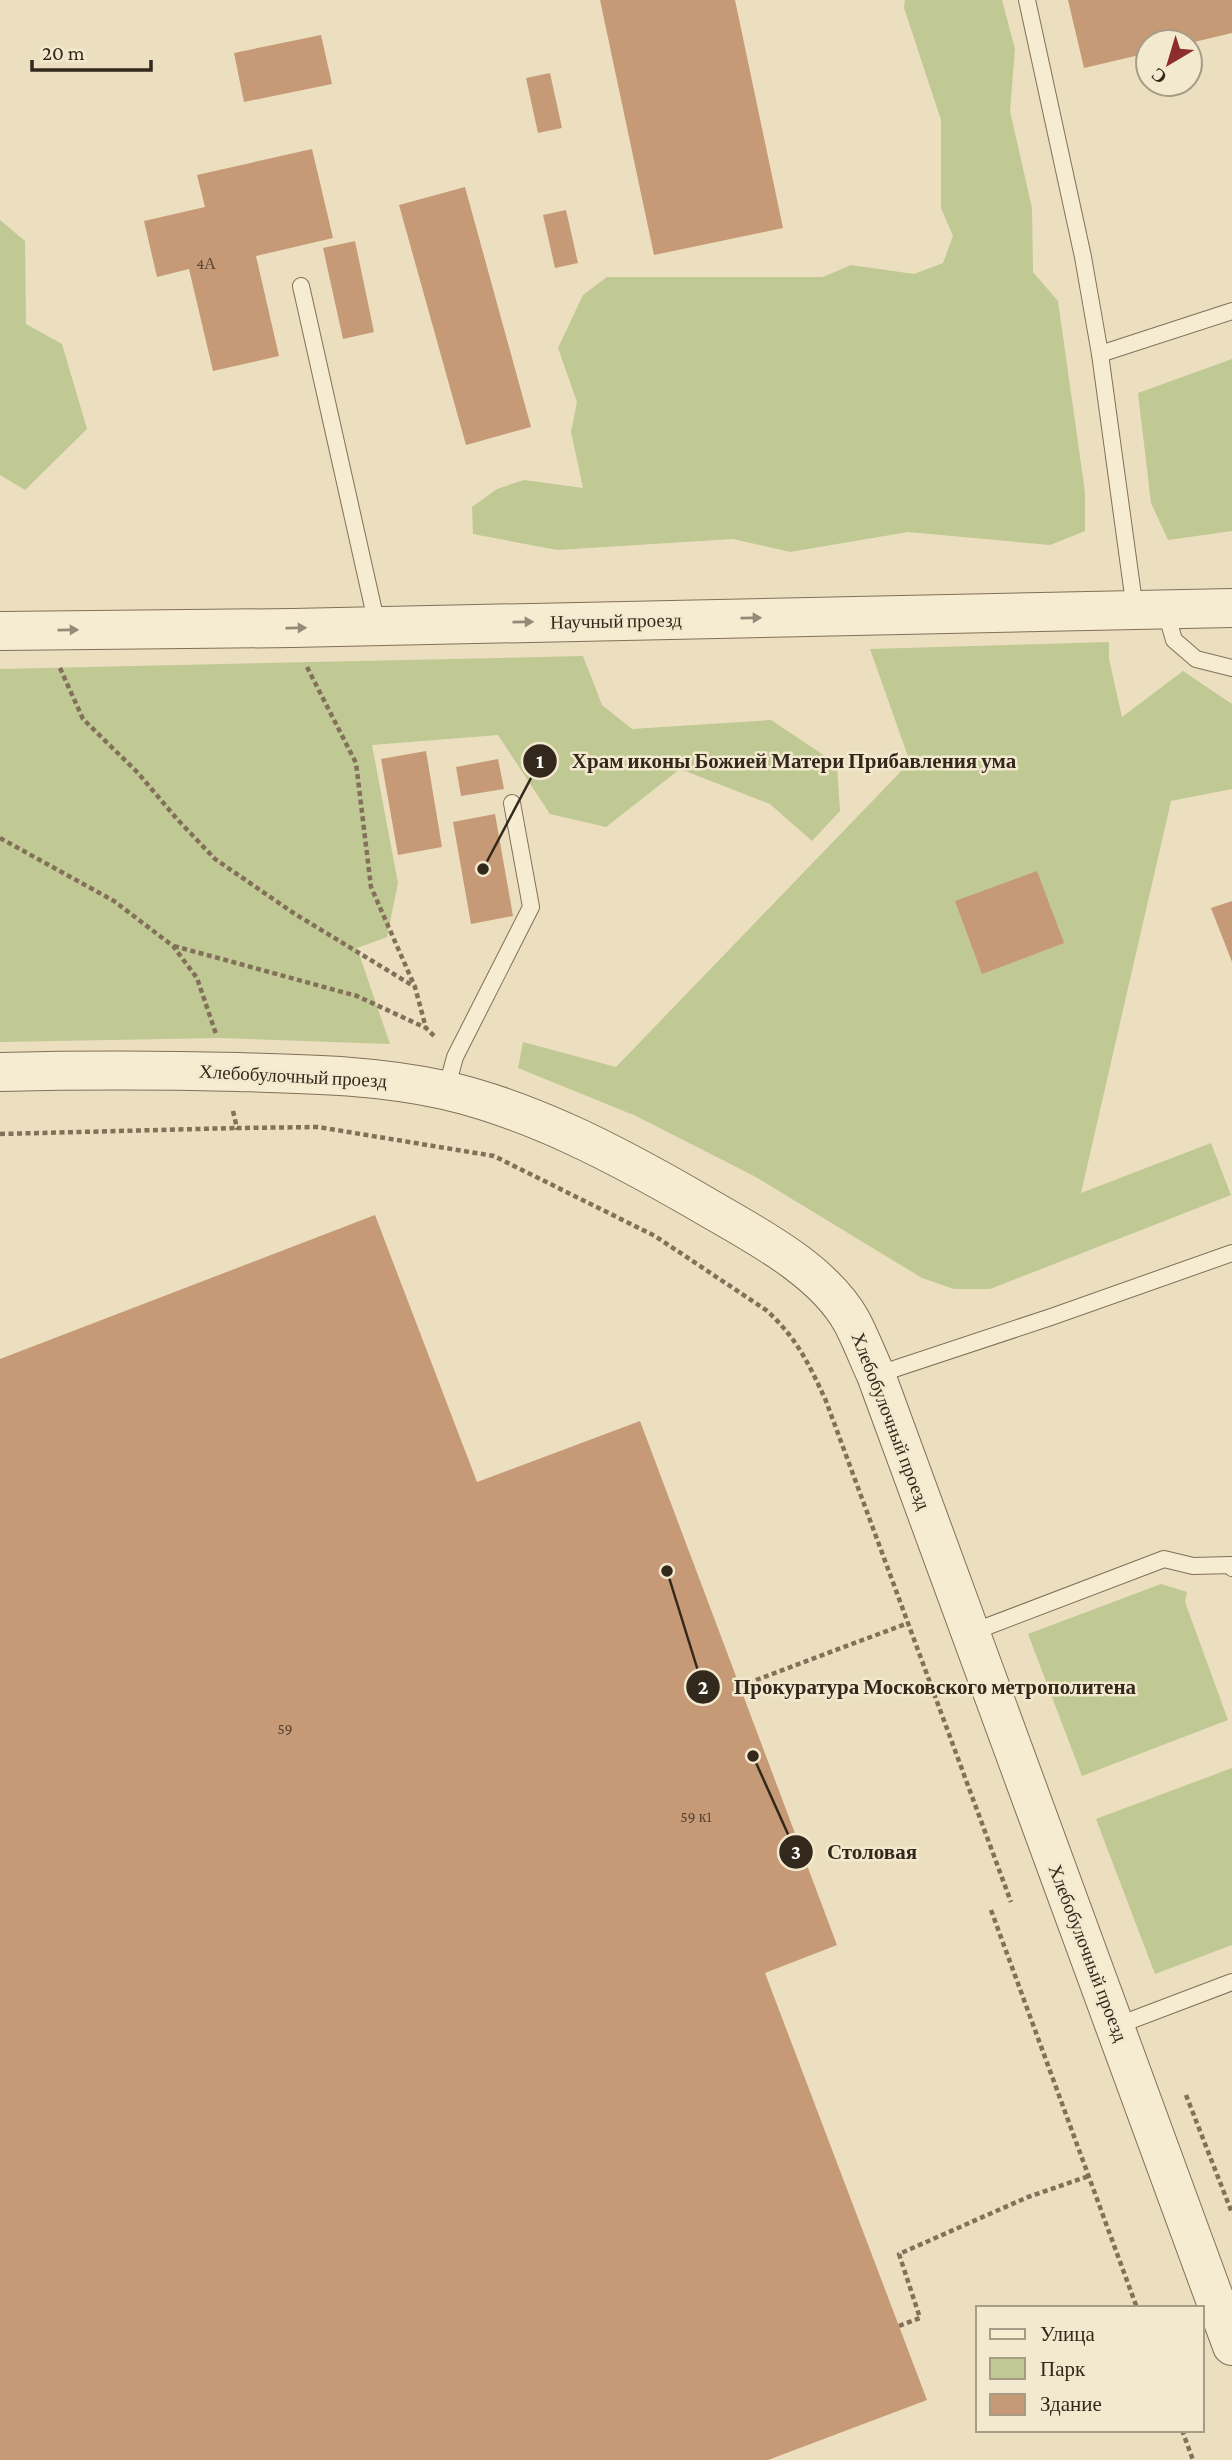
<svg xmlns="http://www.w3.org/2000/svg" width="1232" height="2460" viewBox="0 0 1232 2460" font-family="'Crimson Pro',serif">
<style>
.green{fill:#c0c894}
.building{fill:#c79a77}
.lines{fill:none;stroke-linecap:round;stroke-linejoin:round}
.service-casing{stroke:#827059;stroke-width:18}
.tertiary-casing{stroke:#827059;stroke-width:40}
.path{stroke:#827059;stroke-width:4.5;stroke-dasharray:5 3.5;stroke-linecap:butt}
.service{stroke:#f6ecd2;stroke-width:16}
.tertiary{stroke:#f6ecd2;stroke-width:38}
.oneway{fill:#948a77}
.labels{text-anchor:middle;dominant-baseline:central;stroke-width:5;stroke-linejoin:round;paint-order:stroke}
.number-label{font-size:16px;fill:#584433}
.street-label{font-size:19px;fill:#33281c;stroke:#f3e9ce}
.leader{fill:none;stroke:#33281c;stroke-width:2.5}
.callout-dot{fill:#33281c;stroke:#f3e9ce;stroke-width:2.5}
.mark-label{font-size:21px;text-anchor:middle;font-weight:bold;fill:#fff}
.callout-label{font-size:21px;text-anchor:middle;font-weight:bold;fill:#33281c;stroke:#f3e9ce;stroke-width:5;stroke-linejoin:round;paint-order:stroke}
</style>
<rect width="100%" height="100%" fill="#ebdfbf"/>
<g class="green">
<path d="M905 0H1002L1015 49 1010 111 1032 208 1033 272 1058 301 1085 492V531L1050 545 908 532 790 552 733 539 557 550 473 534 472 507 497 489 524 480 583 488 571 432 577 402 558 348 583 295 607 277H823L851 265 914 274 943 263 953 236 941 208V120L904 8Z"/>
<path d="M0 220 25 241 26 324 62 344 87 429 25 490 0 475Z"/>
<path d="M1232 359V531L1168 540 1151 503 1138 393Z"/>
<path d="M1109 642V659L1122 717 1183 671 1232 704V789L1171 801 1081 1193 1211 1143 1231 1195 990 1289H954L922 1278 754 1176 636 1116 518 1068 523 1042 616 1067 910 762 870 649Z"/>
<path d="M583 656 602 705 632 729 771 720 837 764 840 811 812 841 770 804 680 769 606 827 550 814 498 735 372 745 398 883 387 937 357 948 390 1044 220 1038 0 1042V669Z"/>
<path d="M1161 1584 1187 1592 1185 1602 1228 1720 1082 1776 1028 1634Z"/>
<path d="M1232 1768V1945L1155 1974 1096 1819Z"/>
</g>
<g class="building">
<path d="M600 0H735L783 228 654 255Z"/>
<path d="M1068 0H1232V33L1190 43 1148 42V53L1084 68Z"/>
<path d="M321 35 332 84 244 102 234 53Z"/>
<path d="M550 73 562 128 538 133 526 78Z"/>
<path d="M312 149 333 238 256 256 279 356 213 371 189 269 157 277 144 221 205 207 197 175Z"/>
<path d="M465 187 531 427 466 445 399 205Z"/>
<path d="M566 210 578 263 555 268 543 215Z"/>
<path d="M355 241 374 332 343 339 323 248Z"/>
<path d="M426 751 442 847 398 855 381 759Z"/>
<path d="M498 759 504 789 461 796 456 767Z"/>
<path d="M495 814 513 916 471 924 453 822Z"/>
<path d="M1037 871 1064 943 982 974 955 901Z"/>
<path d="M1232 901V962L1211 908Z"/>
<path d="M375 1215 477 1482 640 1421 837 1945 765 1973 927 2400 768 2460H0V1359Z"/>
</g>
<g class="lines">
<g class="service-casing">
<g id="service">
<path d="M1027 0 1083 257 1100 354 1135 610"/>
<path d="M301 286 377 625"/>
<path d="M1100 354 1232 311"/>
<path d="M1165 609 1174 640 1196 659 1232 668"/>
<path d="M446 1090 455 1057 531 907 512 803"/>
<path d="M876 1375 1051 1317 1232 1253"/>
<path d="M970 1633 1164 1559 1193 1566 1231 1565 1232 1568"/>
<path d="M1116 2026 1232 1982"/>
</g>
</g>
<g class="tertiary-casing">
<g id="tertiary">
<path d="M0 631 292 628 1232 608"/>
<path d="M0 1072C80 1070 159 1070 238 1072 308 1074 376 1075 444 1090 532 1110 617 1155 695 1200 747 1231 822 1267 852 1322 861 1339 868 1358 876 1375L1232 2346"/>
</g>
</g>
<g class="path">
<path d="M307 667 356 763 371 887 415 987 426 1028"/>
<path d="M60 668 83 719 138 773 177 819 215 859 295 914 415 987"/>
<path d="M0 838 114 901 173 946 197 978 216 1034"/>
<path d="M174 946 357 996 426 1028 435 1037"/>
<path d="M233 1111 237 1128 318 1127 494 1156 655 1236 766 1310C797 1338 809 1364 826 1401L1011 1902"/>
<path d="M0 1134 237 1128"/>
<path d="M740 1686 908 1623"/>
<path d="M991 1910 1137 2308"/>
<path d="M1186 2095 1232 2213"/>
<path d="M899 2326 920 2318 899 2254 1028 2197 1089 2176"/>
<path d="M1182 2430 1193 2460"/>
</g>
<use href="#service" class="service"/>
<use href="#tertiary" class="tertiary"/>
</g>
<defs><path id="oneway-solid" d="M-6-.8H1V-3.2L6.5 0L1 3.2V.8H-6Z" transform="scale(1.75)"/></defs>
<g class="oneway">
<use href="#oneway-solid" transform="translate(751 618) rotate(-1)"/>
<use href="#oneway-solid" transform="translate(523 622) rotate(-1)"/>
<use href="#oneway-solid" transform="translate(296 628) rotate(-1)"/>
<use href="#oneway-solid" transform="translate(68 630) rotate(-1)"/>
</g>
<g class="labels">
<g class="number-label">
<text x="206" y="263">4А</text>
<text x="285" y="1728">59</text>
<text x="696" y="1816">59 к1</text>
</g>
<g class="street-label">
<text transform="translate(616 621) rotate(-1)">Научный проезд</text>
<text transform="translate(293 1076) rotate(3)">Хлебобулочный проезд</text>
<text transform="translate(891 1421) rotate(69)">Хлебобулочный проезд</text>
<text transform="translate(1088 1953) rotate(69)">Хлебобулочный проезд</text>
</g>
</g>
<path class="leader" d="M483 869L540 761M667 1571L703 1687M753 1756L796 1852"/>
<g class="callout-dot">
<circle cx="483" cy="869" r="7"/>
<circle cx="667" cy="1571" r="7"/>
<circle cx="753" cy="1756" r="7"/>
<circle cx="540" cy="761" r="18"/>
<circle cx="703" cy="1687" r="18"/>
<circle cx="796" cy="1852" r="18"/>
</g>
<g class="mark-label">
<text x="540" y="768">1</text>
<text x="703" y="1694">2</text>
<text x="796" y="1859">3</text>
</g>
<g class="callout-label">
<text x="794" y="768">Храм иконы Божией Матери Прибавления ума</text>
<text x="935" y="1694">Прокуратура Московского метрополитена</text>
<text x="872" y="1859">Столовая</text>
</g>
<rect x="976" y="2306" width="228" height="126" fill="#f3e9ce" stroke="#a69c87" stroke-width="2"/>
<rect x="990" y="2329" width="35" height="10" fill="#f6ecd2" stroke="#a69c87" stroke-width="2"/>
<text x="1040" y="2341" font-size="21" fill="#33281c">Улица</text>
<rect x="990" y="2358" width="35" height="21" fill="#c0c894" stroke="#a69c87" stroke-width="2"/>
<text x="1040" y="2376" font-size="21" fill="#33281c">Парк</text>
<rect x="990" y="2394" width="35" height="21" fill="#c79a77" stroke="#a69c87" stroke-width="2"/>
<text x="1040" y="2411" font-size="21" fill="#33281c">Здание</text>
<g transform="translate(1169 63) rotate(218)"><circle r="33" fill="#f3e9ce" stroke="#a69c87" stroke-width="2"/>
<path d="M0-5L12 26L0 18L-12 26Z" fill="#8e2e2c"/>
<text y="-10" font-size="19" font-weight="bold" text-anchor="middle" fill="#33281c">С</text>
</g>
<path d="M32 60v10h119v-10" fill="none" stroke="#33281c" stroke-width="3.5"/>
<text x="42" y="60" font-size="21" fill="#33281c" stroke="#f3e9ce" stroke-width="5" paint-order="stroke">20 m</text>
</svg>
